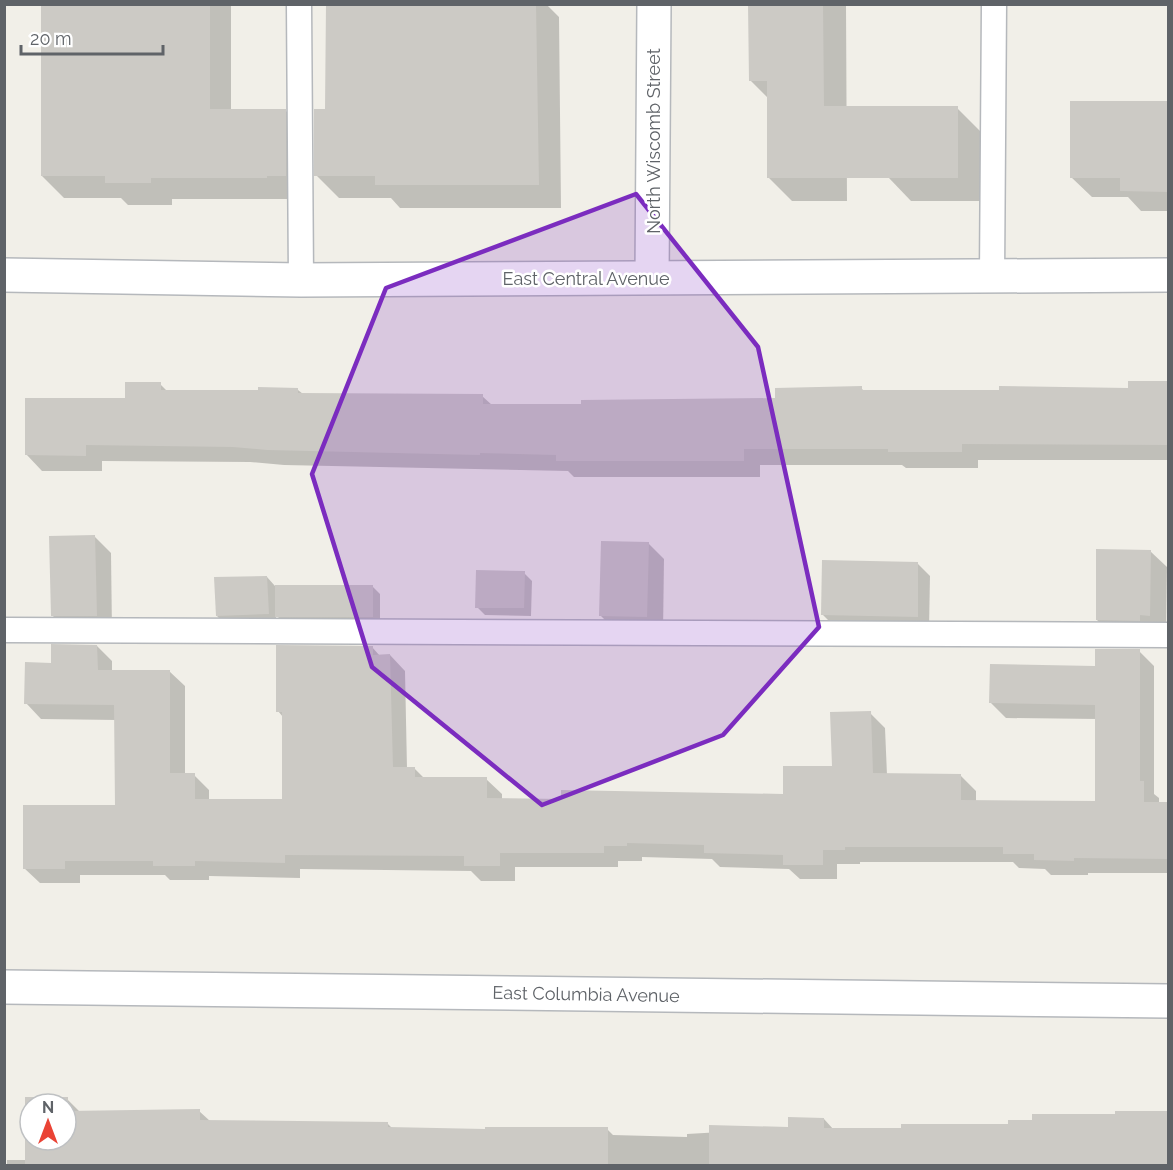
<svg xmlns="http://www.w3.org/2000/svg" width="1173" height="1170" viewBox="0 0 1173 1170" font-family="Raleway,sans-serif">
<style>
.shadow{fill:#0003;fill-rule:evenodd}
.building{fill:#cccac5;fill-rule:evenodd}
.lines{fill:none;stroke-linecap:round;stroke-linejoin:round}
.lane-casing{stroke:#b5b8bc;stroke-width:27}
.street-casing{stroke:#b5b8bc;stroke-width:36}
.lane{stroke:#fff;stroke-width:24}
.street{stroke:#fff;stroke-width:33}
.marked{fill:#7b2cbf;fill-opacity:0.2;stroke:#7b2cbf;stroke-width:4.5;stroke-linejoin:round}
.labels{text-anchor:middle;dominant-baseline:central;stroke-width:5;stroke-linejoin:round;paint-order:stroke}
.street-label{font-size:18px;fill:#5f6368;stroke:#fff}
</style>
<rect width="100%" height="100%" fill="#f1efe8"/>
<g class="shadow">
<path d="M43 4H231V110H285L307 132V197H288V199H172V205H128L121 198H64L42 176Z"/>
<path d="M327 4H546L559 17 561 208H400L391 198H339L316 175 326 110Z"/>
<path d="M749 4H846L847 201H792L768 177V98L750 80Z"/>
<path d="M1071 102 1168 103V211H1141L1128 197H1092L1071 177Z"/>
<path d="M957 108 980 131V201H911L888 177Z"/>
<path d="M1129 382 1168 383V460H978V468H906L902 465H760V477H574L568 471 284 465 250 462 102 461V471H42L26 454 126 399 160 384 168 392 298 390 303 394 482 396 492 405H583L777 399 861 388 865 392 1129 390Z"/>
<path d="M95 537 111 553 112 632H68L52 615Z"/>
<path d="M648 543 664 559 663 633 617 632 601 616Z"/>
<path d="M1150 551 1167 567 1166 631 1113 636 1097 620Z"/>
<path d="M918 564 930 576 929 629 834 626 822 614Z"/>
<path d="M524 573 532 581 531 616 485 615 477 607Z"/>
<path d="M267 577 275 586H372L380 594V625L285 624 276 615V622L225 624 217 616Z"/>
<path d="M97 646 112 661V671H169L185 686V775H194L209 790V800H283V717L278 711 372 647 380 656 390 655 405 671 407 768H414L425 779H486L502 794V800L563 801 784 796 834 768 870 713 885 728 887 775 961 776 976 791V801L1097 803V719L1006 718 991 703 1097 668 1139 651 1154 666V794L1159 798V804H1168V873H1088V875H1051L1045 869 1019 868 1013 862H860V864H837V879H800L789 869 720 867 712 859 642 857V861H618V867H515V881H481L471 871 300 869V878L209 876V880H170L165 875H80V883H40L24 868 116 807V720L41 719 26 703 53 664Z"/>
<path d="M27 1099H67L80 1112 199 1111 210 1121 387 1123 392 1128 487 1131 607 1129 613 1135 687 1137V1134L790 1128 824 1119 834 1130 1010 1126 1116 1115 1166 1113 1168 1115V1166H7V1160H27ZM30 1104H66V1140H30Z"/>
</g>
<g class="building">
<path d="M41 4H210V109H286V176H267V178H151V183H105V176H41Z"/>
<path d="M326 4H536L539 185H375V176H314V109H325Z"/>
<path d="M748 4H823L824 106H958V178H767V81H749Z"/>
<path d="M1070 101H1168V192L1120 191V178H1070Z"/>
<path d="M1128 381H1168V445L962 444V452H888V449H744V461H556V455L480 453V455L267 450 233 447 86 445V456L25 455V398H125V382H161V390H258V387L298 388V393L483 394V404H581V400L775 398V388L862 386V390H999V386L1128 388Z"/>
<path d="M95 535 97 616H51L49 536Z"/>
<path d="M601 541 649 542 647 617 599 616Z"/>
<path d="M1096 549 1151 550 1150 616 1140 615V621L1096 620Z"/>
<path d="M822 560 918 562V617L821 615Z"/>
<path d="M476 570 525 571 524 608H475Z"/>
<path d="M267 576 269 614 216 616 214 577Z"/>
<rect x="275" y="585" width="98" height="32"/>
<path d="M51 644 97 645 98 670H170V773H195V799H282V712H276V645L373 646V655L390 654 393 767H415V777H487V798L561 799V790L783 794V766H832L830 712 871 711 873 773 961 774V800L1095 801V705L989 703 990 664 1095 666V649H1140V781H1144V802H1168V859L1074 858V861L1034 860V854H1003V847H845V850H823V865H783V855L704 853V845L627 843V846H604V853H500V866H464V856L285 855V863L195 861V866H153V861H65V869H23V805H115L114 705 24 704 25 662 51 663Z"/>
<path d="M25 1097H68V1111L200 1109V1120L388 1122V1127L485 1129V1127H608V1166H25ZM30 1104H66V1140H30Z"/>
<path d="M1115 1111H1167L1168 1166H709V1125L788 1127V1117L824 1118V1128H901V1124H1008V1120H1032V1114H1115Z"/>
</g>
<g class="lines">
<g class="lane-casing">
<g id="lane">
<path d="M299 4 301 280"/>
<path d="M992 276 994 4"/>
<path d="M4 630 1168 635"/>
</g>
</g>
<g class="street-casing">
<g id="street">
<path d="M4 275 301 280 1168 275"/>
<path d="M652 277 654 4"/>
<path d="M4 987 1168 1001"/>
</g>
</g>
<use href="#lane" class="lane"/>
<use href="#street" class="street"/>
</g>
<path class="marked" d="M636 194 758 347 819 627 723 735 542 805 372 667 312 474 386 288Z"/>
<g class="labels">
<g class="street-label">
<text transform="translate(653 141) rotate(-90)">North Wiscomb Street</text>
<text x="586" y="278">East Central Avenue</text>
<text transform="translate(586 994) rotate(1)">East Columbia Avenue</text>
</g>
</g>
<rect width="1173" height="1170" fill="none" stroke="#5f6368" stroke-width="12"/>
<g transform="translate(48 1122)"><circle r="28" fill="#ffffff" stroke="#bfc1c3" stroke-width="1.5"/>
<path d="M0-4.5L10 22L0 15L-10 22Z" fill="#ea4335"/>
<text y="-9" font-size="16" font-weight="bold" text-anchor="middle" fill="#5f6368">N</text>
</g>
<path d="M21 45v9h142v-9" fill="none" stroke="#5f6368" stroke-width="3"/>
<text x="30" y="45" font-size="18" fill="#5f6368" stroke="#ffffff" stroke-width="4.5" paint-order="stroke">20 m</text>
</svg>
